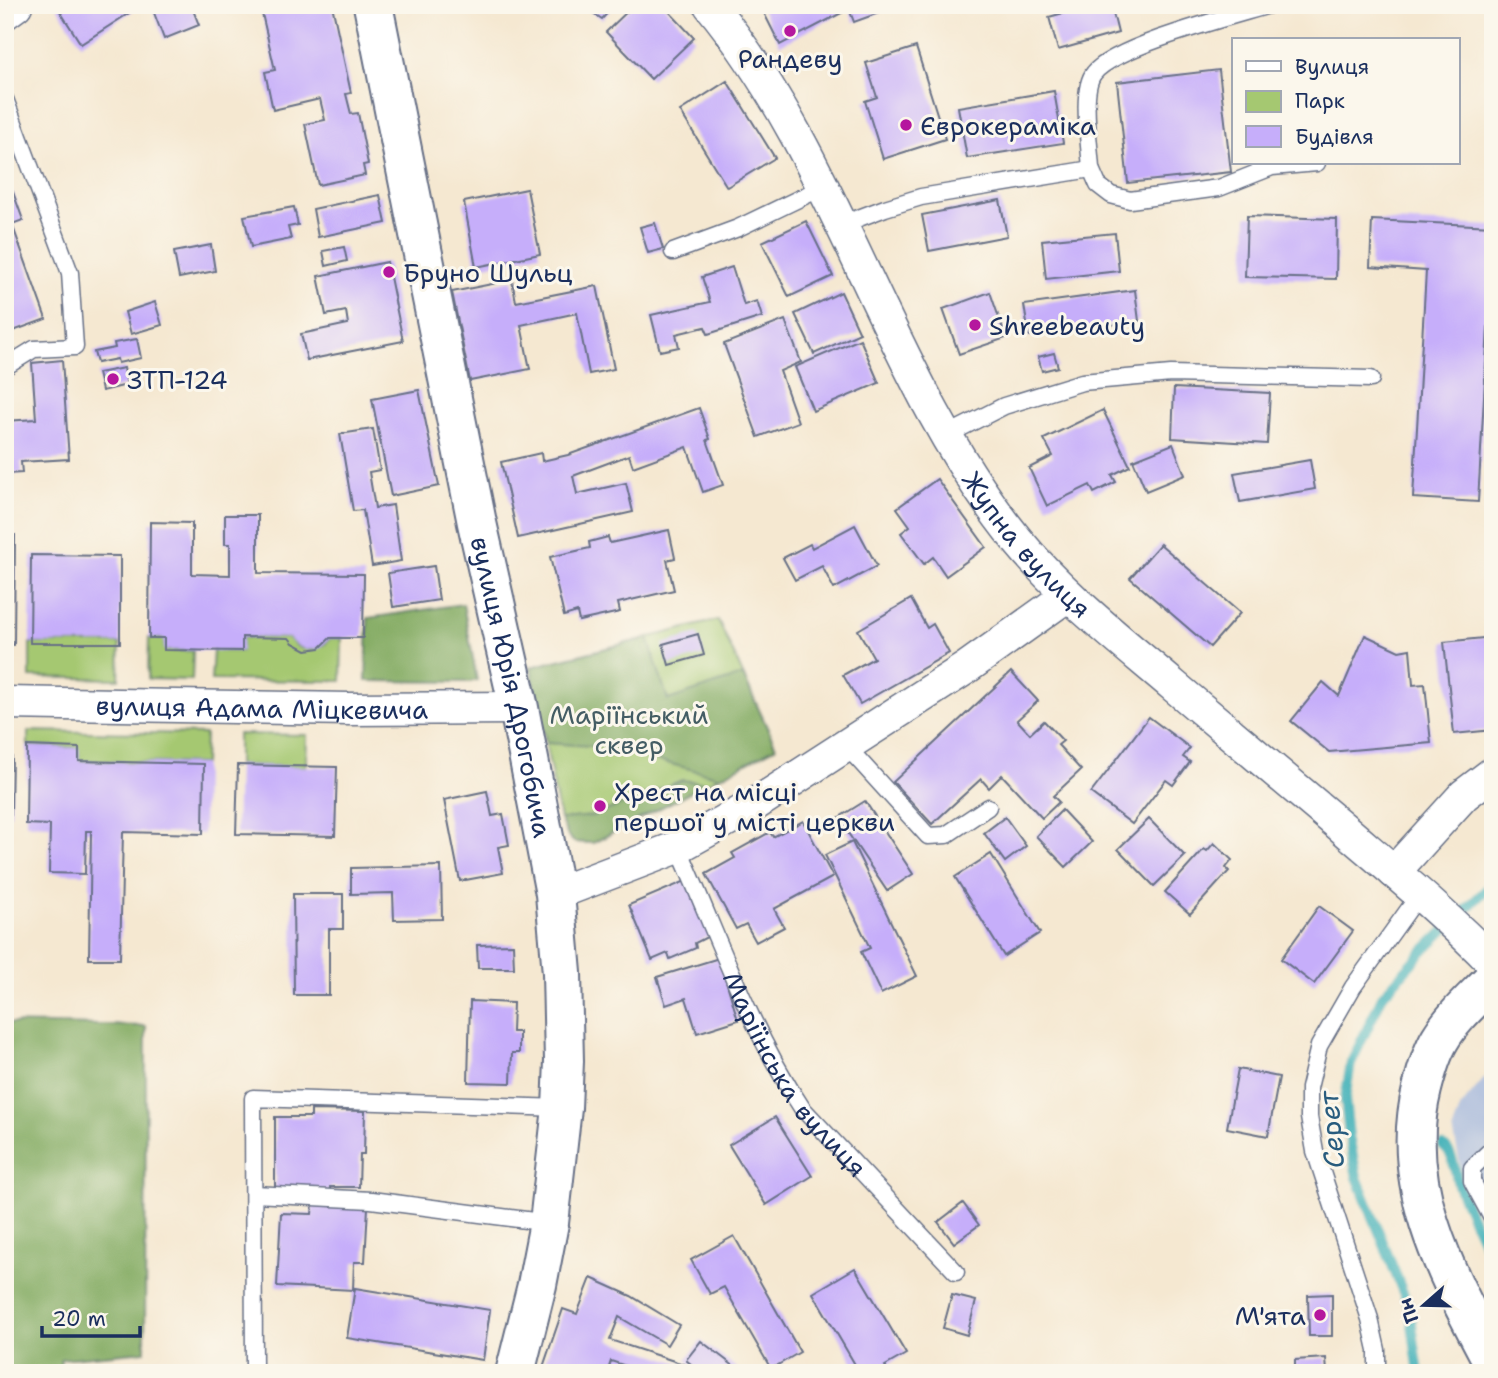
<svg xmlns="http://www.w3.org/2000/svg" width="1498" height="1378" viewBox="0 0 1498 1378" font-family="'Shantell Sans',sans-serif">
<style>
.industrial{fill:#b7c5de}
.green{fill:#a5c871;stroke:#607c68;stroke-width:2}
.forest{fill:#84ac63;stroke:#506e60;stroke-width:2}
.lines{fill:none;stroke-linecap:round;stroke-linejoin:round}
.stream{stroke:#3fb0b8;stroke-width:10}
.building{fill:#c6aefa}
.lane-casing{stroke:#677086;stroke-width:19}
.street-casing{stroke:#677086;stroke-width:35}
.secondary-casing{stroke:#677086;stroke-width:42}
.lane{stroke:#fff;stroke-width:16}
.street{stroke:#fff;stroke-width:32}
.secondary{stroke:#fff;stroke-width:38}
.poi-dot{fill:#b5179e;stroke:#fbf7ec;stroke-width:2.5}
.labels{text-anchor:middle;dominant-baseline:central;stroke-width:6;stroke-linejoin:round;paint-order:stroke}
.poi-label{font-size:26px;fill:#1b2f5e;stroke:#fbf7ec;text-anchor:start}
.street-label{font-size:26px;fill:#1b2f5e;stroke:#fbf7ec}
.park-label{font-size:26px;fill:#445d64;stroke:#fbf7ec}
.water-label{font-size:28px;font-style:italic;fill:#285c7e;stroke:#fbf7ec}
</style>
<rect width="100%" height="100%" fill="#fbf7ec"/>
<filter id="ink" filterUnits="userSpaceOnUse"><feTurbulence type="fractalNoise" baseFrequency=".0143" numOctaves="2"/><feDisplacementMap in="SourceGraphic" scale="14" xChannelSelector="R" yChannelSelector="G"/><feConvolveMatrix kernelMatrix="1 2 1 2 8 2 1 2 1" color-interpolation-filters="sRGB"/></filter>
<filter id="wash" filterUnits="userSpaceOnUse"><feTurbulence type="fractalNoise" baseFrequency=".00686" numOctaves="4" result="noise"/><feDisplacementMap in="SourceGraphic" scale="28" xChannelSelector="R" yChannelSelector="G"/><feGaussianBlur stdDeviation="1.57" result="paint"/><feColorMatrix in="noise" values="0 0 0 0 0 0 0 0 0 0 0 0 0 0 0 0 0 1.4 0 .05"/><feComposite in="paint" operator="in"/></filter>
<g filter="url(#wash)">
<rect width="100%" height="100%" fill="#f5e8d1"/>
<path class="industrial" d="M1493 1068V1243L1464 1184 1453 1129 1461 1106Z"/>
<g class="green">
<path d="M718 620 776 747 593 843 574 842 568 836 560 819 531 667Z"/>
<path d="M242 637 289 638C300 654 320 653 330 638H342L341 681 211 680 213 651H241Z"/>
<path d="M149 638H164L165 650 193 651 192 680 148 679Z"/>
<path d="M30 643H120L119 679 30 677Z"/>
<path d="M28 731 205 734 204 764 79 761 78 748 28 746Z"/>
<path d="M238 734 307 735 306 767 238 765Z"/>
</g>
<g class="forest">
<path d="M463 604 477 680 470 682 366 681 368 618Z"/>
<path d="M648 638 668 700 743 675 776 747 720 777 606 747 546 743 531 667Z"/>
<path d="M682 780 708 783 593 843 574 842 568 836 560 819 593 816Z"/>
<path d="M5 1023 146 1026 145 1351 61 1359 60 1373H5Z"/>
</g>
<g class="lines">
<g class="stream">
<path d="M1443 1146C1456 1156 1454 1173 1459 1188 1469 1212 1480 1238 1493 1260"/>
<path d="M1419 1373 1410 1310 1357 1177 1349 1136 1345 1099 1351 1063 1383 995 1423 951 1493 883"/>
</g>
</g>
<g id="blocks">
<g class="building">
<path d="M56 5H135L137 8 81 44Z"/>
<path d="M151 5H191L199 25 164 39Z"/>
<path d="M260 5H332L351 93 346 94 351 114 358 113 368 164 363 165 365 175 318 185 305 124 325 120 320 99 273 110 265 72 275 70Z"/>
<path d="M581 5H615L602 19Z"/>
<path d="M634 5H663L694 38 651 79 606 32Z"/>
<path d="M760 5H898V6L854 22 849 9 780 45Z"/>
<path d="M1092 5H1111L1118 33 1058 50 1049 17Z"/>
<path d="M916 47 945 139 883 159 865 101 877 97 866 63Z"/>
<path d="M1219 70 1231 172 1128 183 1117 82Z"/>
<path d="M727 81 775 158 727 187 680 111Z"/>
<path d="M1054 91 1063 143 967 158 958 107Z"/>
<path d="M527 189 540 254 476 267 464 202Z"/>
<path d="M13 192 23 220 12 224 46 319 5 334V195Z"/>
<path d="M380 195 386 223 318 237 313 209Z"/>
<path d="M1000 200 1007 236 929 251 922 215Z"/>
<path d="M294 207 298 225 288 227 291 239 251 247 244 216Z"/>
<path d="M1247 216 1337 219 1336 279 1245 277Z"/>
<path d="M1372 220 1493 226V274H1491L1478 502 1413 498 1426 271 1370 267Z"/>
<path d="M806 221 833 276 789 297 762 242Z"/>
<path d="M655 223 663 249 648 253 640 227Z"/>
<path d="M1115 233 1119 271 1046 279 1042 240Z"/>
<path d="M211 245 215 271 179 278 174 252Z"/>
<path d="M344 247 347 261 326 266 323 251Z"/>
<path d="M387 262 403 341 307 360 301 334 348 324 346 311 326 315 318 276Z"/>
<path d="M732 267 744 305 757 301 762 317 708 334 705 327 676 334 679 347 660 351 651 315 710 302 702 277Z"/>
<path d="M512 280 516 302 597 286 614 369 589 374 577 313 521 325 530 369 470 381 452 292Z"/>
<path d="M1135 290 1139 321 1029 336 1024 305Z"/>
<path d="M841 292 860 333 814 354 795 314Z"/>
<path d="M990 292 1006 338 959 354 943 309Z"/>
<path d="M155 302 162 325 131 334 125 312Z"/>
<path d="M785 320 801 362 780 371 798 422 758 437 724 344Z"/>
<path d="M137 339 141 358 118 363 117 359 97 363 94 352 115 348 114 343Z"/>
<path d="M860 339 879 383 813 411 795 367Z"/>
<path d="M1054 353 1058 367 1042 371 1038 357Z"/>
<path d="M62 360 69 459 21 462 22 473 5 474V421L36 419 32 363Z"/>
<path d="M124 368 127 385 102 391 98 373Z"/>
<path d="M1174 388 1270 393 1267 444 1172 438Z"/>
<path d="M419 390 439 486 391 496 372 399Z"/>
<path d="M699 408 710 439 707 440 723 485 703 492 687 447 633 467 629 455 573 476 577 494 626 483 633 512 518 538 501 462 541 453 542 461 568 455Z"/>
<path d="M1103 410 1130 466 1112 475 1116 482 1094 493 1090 485 1047 506 1029 468 1053 456 1044 439Z"/>
<path d="M373 429 380 470 369 472 375 508 393 505 401 561 372 566 363 510 353 511 340 434Z"/>
<path d="M1173 444 1185 475 1146 491 1133 460Z"/>
<path d="M1310 460 1315 489 1240 502 1234 473Z"/>
<path d="M937 479 986 547 946 576 933 557 924 564 901 533 910 526 897 508Z"/>
<path d="M225 515H258V573L364 574 363 638H330L320 648 306 650 293 643 289 638 242 637V651L164 650V638H149L150 522 192 523V574L230 575V544H225Z"/>
<path d="M855 525 877 566 834 589 822 566 795 580 783 558 810 544 812 548Z"/>
<path d="M669 530 675 558 667 560 674 590 618 603 620 612 579 621 577 612 564 616 550 557 590 548 589 542 608 537 610 543Z"/>
<path d="M5 535H15L14 645 5 644Z"/>
<path d="M1160 544 1240 613 1210 647 1130 578Z"/>
<path d="M31 555 120 556V643H30Z"/>
<path d="M434 566 439 600 393 607 388 573Z"/>
<path d="M911 599 927 628 933 624 949 653 860 704 843 675 874 658 858 630Z"/>
<path d="M698 634 704 655 669 665 663 644Z"/>
<path d="M1365 635 1399 651 1410 649 1413 685 1425 684 1431 743 1329 752 1291 721 1323 682 1339 696Z"/>
<path d="M1493 637V730L1454 734 1444 642Z"/>
<path d="M1011 672 1038 701 1017 720 1030 734 1044 721 1063 741 1058 745 1081 770 1053 796 1059 802 1042 818 1002 775 989 788 981 779 932 824 893 782Z"/>
<path d="M1149 717 1190 748 1183 757 1190 762 1173 785 1166 780 1132 824 1091 793Z"/>
<path d="M27 746 79 748V761L204 764 203 834 123 832 120 959H89L91 831H86L85 874 49 873 50 825 26 824Z"/>
<path d="M5 754H12L11 815H5Z"/>
<path d="M238 765 337 767 335 836 236 834Z"/>
<path d="M487 791 492 816 503 814 509 845 498 847 503 873 460 881 444 800Z"/>
<path d="M865 801 913 874 887 891 838 818Z"/>
<path d="M1062 810 1092 842 1066 867 1036 836Z"/>
<path d="M1005 817 1026 846 1005 862 984 833Z"/>
<path d="M1149 819 1185 856 1154 886 1118 849Z"/>
<path d="M803 821 833 877 774 909 784 927 756 942 746 924 736 929 706 874 735 858 732 853 770 832 773 837Z"/>
<path d="M852 842 917 976 881 994 861 952 870 948 825 855Z"/>
<path d="M1214 843 1232 860 1226 868 1229 871 1190 914 1165 892 1204 849 1207 851Z"/>
<path d="M991 854 1040 933 1004 956 955 877Z"/>
<path d="M441 866 442 919 394 920 393 893 351 894V868Z"/>
<path d="M688 880 711 935 695 943 696 948 670 959 668 953 652 960 629 905Z"/>
<path d="M293 894H343V929H329V995H294Z"/>
<path d="M1319 906 1353 931 1314 984 1281 959Z"/>
<path d="M513 944 514 968H478L477 945Z"/>
<path d="M719 958 738 1020 697 1033 686 998 666 1005 657 977Z"/>
<path d="M470 1001 513 1003 512 1032H519V1053H512L511 1083 468 1082Z"/>
<path d="M1238 1069 1279 1077 1268 1136 1227 1128Z"/>
<path d="M311 1110 365 1111 364 1154H360L359 1187H330V1191L275 1190V1117H311Z"/>
<path d="M775 1117 812 1176 766 1205 729 1145Z"/>
<path d="M963 1203 979 1225 954 1243 938 1222Z"/>
<path d="M313 1204 368 1207 365 1262H354L353 1290 277 1286 281 1213 312 1214Z"/>
<path d="M734 1236 800 1352 771 1369 724 1287 710 1294 691 1260Z"/>
<path d="M855 1268 906 1354 885 1366 889 1373H860L813 1293Z"/>
<path d="M591 1278 631 1296 679 1325 667 1345 619 1317 610 1340 683 1364 680 1373H647L611 1361 607 1373H541L563 1309 577 1314Z"/>
<path d="M355 1288 490 1310 483 1360 347 1338Z"/>
<path d="M1332 1294V1336H1309L1308 1295Z"/>
<path d="M952 1295 976 1301 967 1335 943 1328Z"/>
<path d="M701 1341 743 1373H702L686 1360Z"/>
<path d="M1326 1358 1327 1373H1295V1360Z"/>
</g>
</g>
</g>
<g filter="url(#ink)">
<use href="#blocks" fill-opacity="0" stroke="#677086" stroke-width="2"/>
<g class="lines">
<g class="lane-casing">
<g id="lane">
<path d="M5 99 70 273 75 347 34 349 5 367"/>
<path d="M1091 169 1098 185 1111 195 1130 200 1219 188 1272 167 1317 163"/>
<path d="M843 224 885 208 921 197 1091 169C1090 146 1080 90 1094 73 1115 46 1233 16 1269 5"/>
<path d="M673 252 738 228 823 187"/>
<path d="M945 436 1004 406 1082 382 1171 374 1371 379"/>
<path d="M847 747 928 836 946 835 988 807"/>
<path id="s1" d="M678 847C717 934 749 1028 802 1108L956 1272"/>
<path d="M1493 1148 1472 1168V1181L1493 1220"/>
<path d="M254 1194 371 1200 549 1223"/>
<path d="M254 1373 253 1098 562 1108"/>
<path d="M1377 1373V1350L1370 1319 1315 1151 1309 1117V1088L1319 1046 1353 987 1419 895"/>
</g>
</g>
<g class="street-casing">
<g id="street">
<path id="s2" d="M710 5C842 166 886 378 1017 540 1062 595 1120 640 1174 686 1230 733 1287 781 1343 828 1394 872 1446 915 1493 963"/>
<path d="M5 13 16 5"/>
<path id="s3" d="M5 703 349 709 519 708"/>
<path d="M1394 872 1464 795 1493 773"/>
<path d="M555 894 678 847 754 805 966 668 1068 595"/>
</g>
</g>
<g class="secondary-casing">
<g id="secondary">
<path id="s4" d="M373 5 477 523 519 708 555 894 562 973 564 1061 562 1108 549 1223 537 1285 515 1373"/>
<path d="M1493 979C1475 998 1453 1017 1440 1039 1431 1054 1426 1073 1422 1089 1397 1187 1449 1278 1493 1362"/>
</g>
</g>
<use href="#lane" class="lane"/>
<use href="#street" class="street"/>
<use href="#secondary" class="secondary"/>
</g>
</g>
<g class="poi-dot">
<circle cx="790" cy="31" r="7"/>
<circle cx="906" cy="125" r="7"/>
<circle cx="389" cy="272" r="7"/>
<circle cx="975" cy="325" r="7"/>
<circle cx="113" cy="379" r="7"/>
<circle cx="600" cy="806" r="7"/>
<circle cx="1320" cy="1315" r="7"/>
</g>
<g class="labels">
<g class="poi-label">
<text x="790" y="58" text-anchor="middle">Рандеву</text>
<text x="920" y="125">Єврокераміка</text>
<text x="403" y="272">Бруно Шульц</text>
<text x="989" y="325">Shreebeauty</text>
<text x="127" y="379">ЗТП-124</text>
<text x="614" y="791">Хрест на місці<tspan x="614" dy="30">першої у місті церкви</tspan></text>
<text x="1306" y="1315" text-anchor="end">М'ята</text>
</g>
<g class="street-label">
<text stroke="none"><textPath href="#s2" startOffset="628">Жупна вулиця</textPath></text>
<text stroke="none"><textPath href="#s4" startOffset="696">вулиця Юрія Дрогобича</textPath></text>
<text stroke="none"><textPath href="#s3" startOffset="257">вулиця Адама Міцкевича</textPath></text>
<text stroke="none"><textPath href="#s1" startOffset="257">Маріїнська вулиця</textPath></text>
</g>
<g class="park-label">
<text x="629" y="714">Маріїнський<tspan x="629" dy="30">сквер</tspan></text>
</g>
<g class="water-label">
<text transform="translate(1331 1130) rotate(-95)">Серет</text>
</g>
</g>
<rect width="1498" height="1378" fill="none" stroke="#fbf7ec" stroke-width="28"/>
<rect x="1232" y="38" width="228" height="126" fill="#fbf7ec" stroke="#a1a7b3" stroke-width="2"/>
<rect x="1246" y="61" width="35" height="10" fill="#ffffff" stroke="#a1a7b3" stroke-width="2"/>
<text x="1295" y="74" font-size="21" fill="#1b2f5e">Вулиця</text>
<rect x="1246" y="91" width="35" height="21" fill="#a5c871" stroke="#a1a7b3" stroke-width="2"/>
<text x="1295" y="108" font-size="21" fill="#1b2f5e">Парк</text>
<rect x="1246" y="126" width="35" height="21" fill="#c6aefa" stroke="#a1a7b3" stroke-width="2"/>
<text x="1295" y="144" font-size="21" fill="#1b2f5e">Будівля</text>
<g transform="translate(1424 1305) rotate(250)" stroke="#fbf7ec" stroke-width="5" paint-order="stroke">
<path d="M0-5L12 26L0 18L-12 26Z" fill="#1b2f5e"/>
<text y="-10" font-size="19" font-weight="bold" text-anchor="middle" fill="#1b2f5e">Пн</text>
</g>
<path d="M42 1326v10h98v-10" fill="none" stroke="#1b2f5e" stroke-width="3.5"/>
<text x="52" y="1326" font-size="21" fill="#1b2f5e" stroke="#fbf7ec" stroke-width="5" paint-order="stroke">20 m</text>
</svg>
